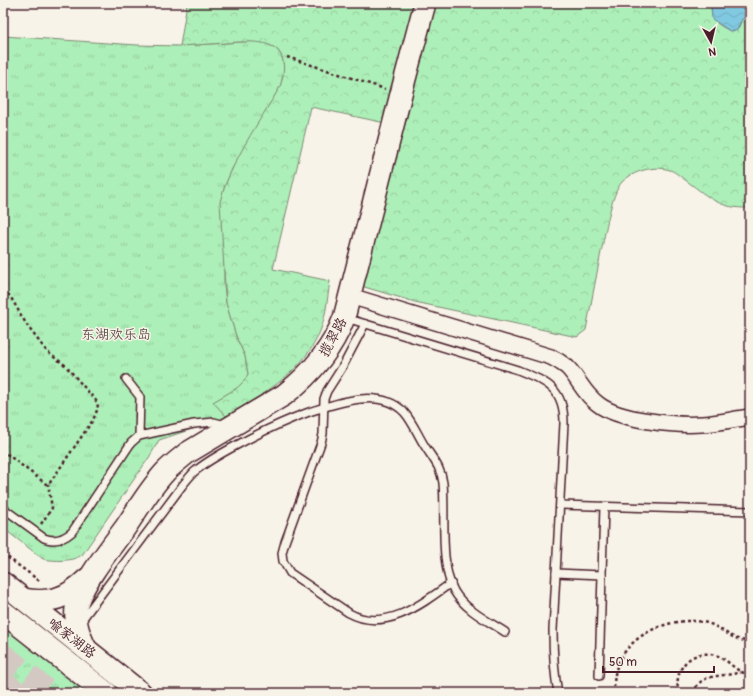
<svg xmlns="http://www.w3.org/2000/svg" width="753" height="696" viewBox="0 0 753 696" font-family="Pangolin,'LXGW WenKai TC',sans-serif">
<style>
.grass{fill:url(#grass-tufts);stroke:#7c8772}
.forest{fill:url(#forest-crowns);stroke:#7c8772}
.water{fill:url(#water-waves);stroke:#6a8598}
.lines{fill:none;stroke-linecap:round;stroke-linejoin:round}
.highway-tunnel{stroke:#d4c9c2;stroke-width:22;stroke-dasharray:22 11;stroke-linecap:butt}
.lane-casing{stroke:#4a1f2b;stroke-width:10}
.street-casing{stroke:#4a1f2b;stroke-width:18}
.secondary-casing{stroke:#4a1f2b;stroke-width:24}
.highway-casing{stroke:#4a1f2b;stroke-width:25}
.path{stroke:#4a1f2b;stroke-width:2.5;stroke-dasharray:3 3;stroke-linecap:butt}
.lane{stroke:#f7f3e8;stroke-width:7}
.street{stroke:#f7f3e8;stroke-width:15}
.secondary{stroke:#f7f3e8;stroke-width:21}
.highway{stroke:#f7f3e8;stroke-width:22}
.labels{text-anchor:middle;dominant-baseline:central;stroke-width:3;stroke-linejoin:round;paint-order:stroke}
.park-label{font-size:14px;fill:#63534e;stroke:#f7f3e8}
.street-label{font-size:14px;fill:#4a1f2b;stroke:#f7f3e8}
</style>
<defs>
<pattern id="grass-tufts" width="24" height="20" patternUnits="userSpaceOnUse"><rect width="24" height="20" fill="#adefb8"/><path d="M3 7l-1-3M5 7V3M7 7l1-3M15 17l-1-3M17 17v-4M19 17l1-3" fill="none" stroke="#96cc9e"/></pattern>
<pattern id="forest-crowns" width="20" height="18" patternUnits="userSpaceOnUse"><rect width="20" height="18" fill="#adefb8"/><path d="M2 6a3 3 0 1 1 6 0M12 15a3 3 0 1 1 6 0" fill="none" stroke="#96cc9e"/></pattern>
<pattern id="water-waves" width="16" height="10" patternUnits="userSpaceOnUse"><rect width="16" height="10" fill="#80c9e1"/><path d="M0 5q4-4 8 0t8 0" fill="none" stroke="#70acc1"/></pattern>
</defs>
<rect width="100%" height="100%" fill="#f7f3e8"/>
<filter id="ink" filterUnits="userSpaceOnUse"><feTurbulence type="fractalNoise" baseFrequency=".025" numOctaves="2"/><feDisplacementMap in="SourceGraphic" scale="8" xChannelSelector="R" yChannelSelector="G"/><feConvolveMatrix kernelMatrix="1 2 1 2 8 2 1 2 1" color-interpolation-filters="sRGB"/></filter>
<g filter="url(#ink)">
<g class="grass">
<path d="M3 36 137 45 180 46 256 41C284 45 288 63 280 87L232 169 224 188V285L226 303 237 339 245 356 248 374 246 380 237 388 214 402 226 416 209 427 201 426 159 440 150 456 82 555C71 562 55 561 43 559L3 528Z"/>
<path d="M3 621 94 693H3Z"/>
</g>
<path class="forest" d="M187 3H711C711 21 715 23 730 31L738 29 742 19 750 14V208C720 209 710 198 688 182 682 178 676 172 670 170 654 165 633 171 622 182 611 193 605 236 601 252 596 278 591 304 586 330L577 337 415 302 361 286 399 126 311 107 273 269 330 281C327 300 326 321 317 338 299 375 260 396 226 416L213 402 237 388 245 380 248 374 245 356 237 339 226 303 220 202C230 163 259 122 280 87 295 39 260 40 226 43 210 44 195 45 180 46Z"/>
<path class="water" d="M711 3H740V7L742 9 745 8 750 3V14L742 19 737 30 730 31 712 19Z"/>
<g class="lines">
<g class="highway-tunnel">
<path d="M3 654 51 693"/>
<path d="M3 680 18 693"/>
</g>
<g class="lane-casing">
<g id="lane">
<path d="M346 318 518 370C547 382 564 388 564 423L553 630C553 652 554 672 558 693"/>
<path d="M365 324 343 366 327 391 324 399 323 434 321 443 285 542 282 553 283 561 290 573 349 613C385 633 422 604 451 583"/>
<path d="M126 379 140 397 139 436"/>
<path d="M561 505 750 511"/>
<path d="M3 508 44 538C54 542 64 539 72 532L131 443 139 436 194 424 214 422 225 425"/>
<path d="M556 573 602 575"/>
<path d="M81 621 182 486C186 481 190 476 194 472 207 461 222 453 237 445 261 432 284 421 309 412 337 403 379 387 404 412 412 421 417 433 423 443 431 457 441 466 443 483 446 515 439 563 454 591 465 610 488 621 505 632"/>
<path d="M599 676 604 506"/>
</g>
</g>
<g class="street-casing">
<path id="street" d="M350 296 551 357C557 360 562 363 567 367 579 379 583 393 598 404 618 420 676 426 702 424 718 423 734 419 750 417"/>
</g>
<g class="secondary-casing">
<g id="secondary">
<path d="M3 583 141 693"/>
<path d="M23 599C51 604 67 598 87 579"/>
<path d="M86 649C80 636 74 622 76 608 80 586 111 547 125 528 138 509 150 488 166 471 173 464 180 459 187 453L284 395C311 374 332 350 344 318L401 94 425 3"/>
</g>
</g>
<g class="highway-casing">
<path id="highway" d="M3 612 106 693"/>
</g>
<g class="path">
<path d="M287 57 385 89"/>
<path d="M3 290 10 296 28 327 45 349 51 355 65 365 97 402 98 408 93 420 49 484H46L3 451"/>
<path d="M41 524 52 508 48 484"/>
<path d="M3 554 41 582"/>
<path d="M615 693C607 645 661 615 703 622 721 625 731 642 750 641"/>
<path d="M679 693C672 670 691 648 715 655 728 658 736 674 750 674"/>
<path d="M693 693C701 671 724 678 741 672"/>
</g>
<use href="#lane" class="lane"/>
<use href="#street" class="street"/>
<use href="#secondary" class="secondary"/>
<use href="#highway" class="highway"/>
</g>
</g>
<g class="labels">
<g class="park-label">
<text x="116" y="334">东湖欢乐岛</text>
</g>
<g class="street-label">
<text transform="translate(333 337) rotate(-62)">揽翠路</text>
<text transform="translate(72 638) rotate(38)">喻家湖路</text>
</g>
</g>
<rect width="753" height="696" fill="none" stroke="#f7f3e8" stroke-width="16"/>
<rect x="8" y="8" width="737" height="680" fill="none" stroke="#4a1f2b" stroke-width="1.5" filter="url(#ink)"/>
<g transform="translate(711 42) rotate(172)" stroke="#f7f3e8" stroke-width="3" paint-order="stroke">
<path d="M0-3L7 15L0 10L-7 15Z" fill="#4a1f2b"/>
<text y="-6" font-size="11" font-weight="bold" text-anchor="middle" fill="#4a1f2b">N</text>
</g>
<path d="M603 666v6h111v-6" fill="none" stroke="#4a1f2b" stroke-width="2"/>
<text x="609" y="666" font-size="12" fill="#4a1f2b" stroke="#f7f3e8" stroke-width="3" paint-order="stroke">50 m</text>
</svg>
